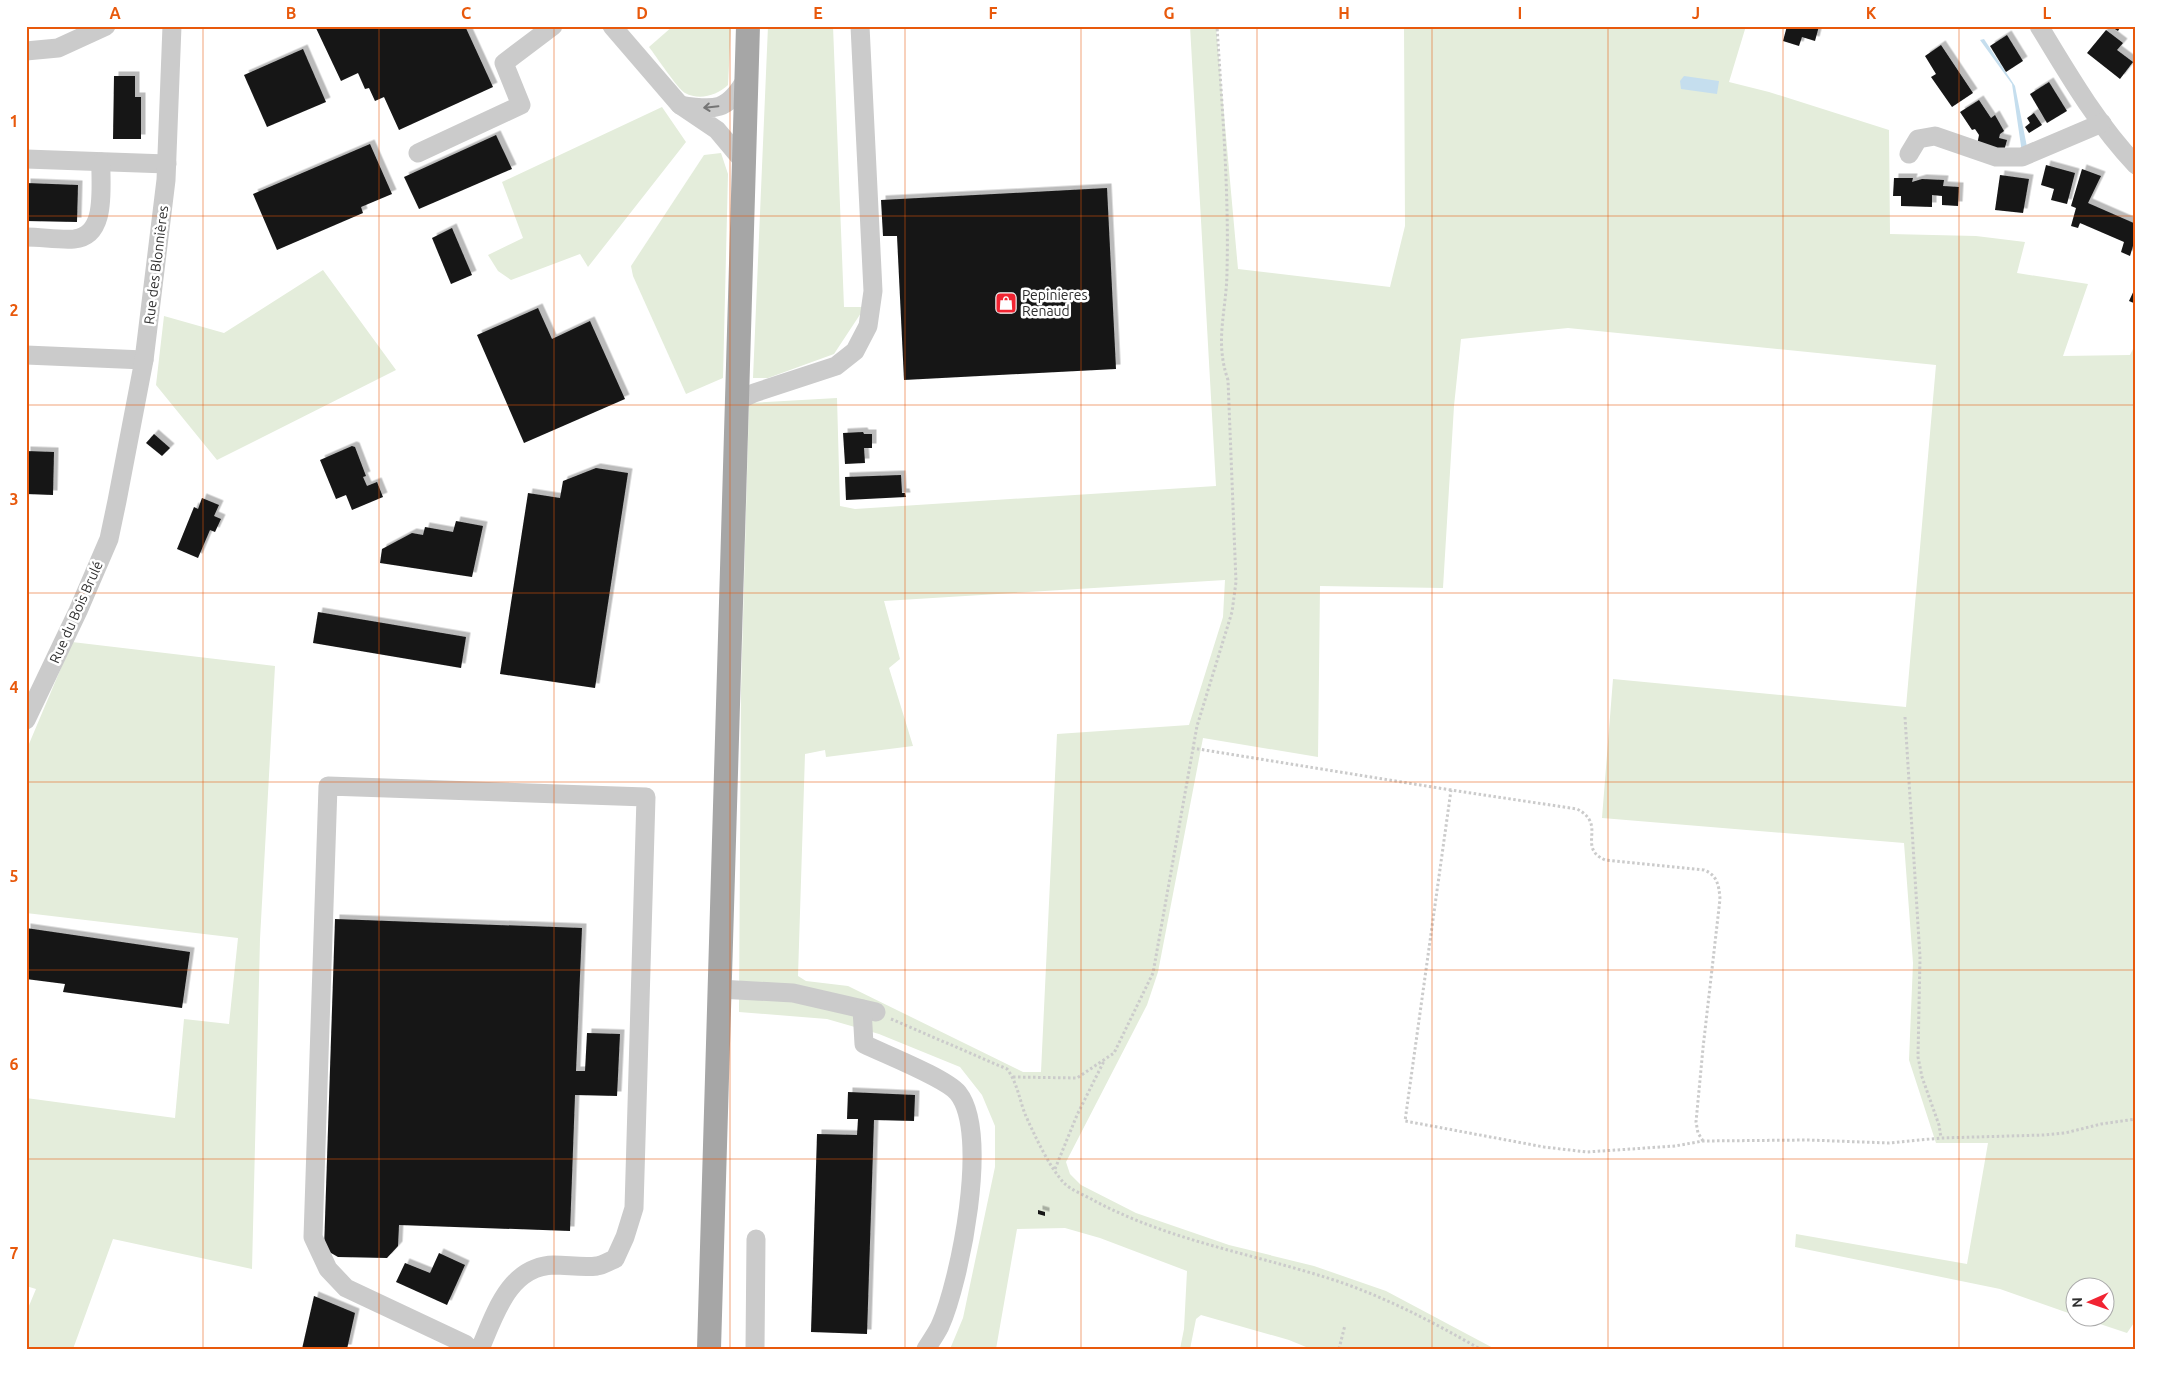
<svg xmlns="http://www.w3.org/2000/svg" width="2162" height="1375" viewBox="0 0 2162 1375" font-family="Ubuntu,sans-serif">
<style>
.green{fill:#e4eddb;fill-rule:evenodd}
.water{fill:#c5deee}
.building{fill:#151515;filter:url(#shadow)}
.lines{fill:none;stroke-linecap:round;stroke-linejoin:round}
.path{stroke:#cbcbcb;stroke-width:3;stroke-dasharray:2.5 2.5;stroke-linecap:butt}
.minor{stroke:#cbcbcb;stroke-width:19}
.major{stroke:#a6a6a6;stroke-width:24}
.oneway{stroke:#757575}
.grid{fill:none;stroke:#e8590c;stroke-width:1;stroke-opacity:0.55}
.labels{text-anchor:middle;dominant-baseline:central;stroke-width:5;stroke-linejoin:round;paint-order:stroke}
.street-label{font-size:14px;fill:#2e2e2e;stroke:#fff}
.poi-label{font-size:14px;fill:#2e2e2e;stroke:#fff;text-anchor:start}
.neatline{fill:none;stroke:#e8590c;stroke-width:2}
.grid-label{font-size:16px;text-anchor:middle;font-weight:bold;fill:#e8590c}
</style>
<defs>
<filter id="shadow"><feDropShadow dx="4.5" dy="-4.5" stdDeviation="0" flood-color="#0004"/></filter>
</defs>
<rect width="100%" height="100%" fill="#fff"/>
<g class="green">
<path d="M673 26H731L728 85C717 95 700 101 685 93 677 88 656 56 649 47Z"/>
<path d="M768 26H833L844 307H862L861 313 834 354 768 378H753Z"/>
<path d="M1190 26H1216L1238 269 1390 287 1405 226 1404 26H1746L1729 82 1769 92 1889 130 1890 234 1976 236 2025 242 2017 273 2088 284 2063 356 2130 355 2136 343V1320L2127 1333 2082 1318H2104V1288H2074V1315L2000 1289 1795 1247 1796 1234 1967 1264 1988 1143H1936L1909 1060 1913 963 1904 843 1602 818 1613 679 1906 707 1936 365 1568 328 1461 339 1454 406 1443 588 1320 586 1318 757 1203 738 1158 972 1147 1005 1066 1162 1070 1174 1081 1185 1136 1213 1229 1245 1314 1266 1386 1291 1495 1349H1311L1289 1340 1201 1315 1196 1319 1190 1349H1180L1184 1329 1187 1271 1100 1238 1065 1228 1017 1229 996 1349H950L963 1318 995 1167V1126L982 1095 960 1067 879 1034 827 1019 739 1012 741 691 749 403 837 398 840 506 855 509 1216 486ZM1225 580 1223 617 1189 725 1057 734 1041 1072H1023L848 986 806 981 798 976 805 754 825 750 826 757 913 746 889 668 900 659 884 601Z"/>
<path d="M662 107 686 142 588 267 580 254 511 280 498 271 488 255 523 238 502 182Z"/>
<path d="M721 153 728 174 723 378 686 394 633 276 631 266 704 155Z"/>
<path d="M323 270 396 370 217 460 156 385 164 316 224 333Z"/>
<path d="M72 642 275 666 260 939 252 1269 113 1239 73 1349H26V1313L36 1289 26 1286V1098L175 1118 184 1019 229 1024 238 938 26 913V751Z"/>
</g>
<g class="water">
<path d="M1984 39 2015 86 2027 147 2022 153 2012 84 1980 40Z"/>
<path d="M1684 76 1719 81 1717 94 1681 89 1680 81Z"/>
</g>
<g class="building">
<path d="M315 26H465L493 87 399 130 384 97 375 101 369 88 365 89 358 73 341 81Z"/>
<path d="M1787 26H1819L1815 41 1802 37 1799 46 1783 41Z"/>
<path d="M2110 26H2121L2118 31Z"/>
<path d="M2106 30 2123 43 2117 50 2133 62 2120 79 2087 53Z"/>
<path d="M2007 35 2023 61 2006 72 1990 46Z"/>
<path d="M1941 45 1973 93 1952 107 1931 77 1936 74 1925 56Z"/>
<path d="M303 49 326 102 267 127 244 75Z"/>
<path d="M114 76H135V97H141V139H113Z"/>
<path d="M2049 82 2067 111 2047 123 2030 94Z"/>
<path d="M1979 100 1991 118 1995 115 2004 131 2000 134 1999 138 2007 140 2004 151 1977 145 1979 135 1975 129 1972 130 1960 112Z"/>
<path d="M2034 113 2042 125 2029 133 2025 127 2030 123 2027 118Z"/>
<path d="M496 135 512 169 419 209 404 177Z"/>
<path d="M370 144 392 194 361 207 363 213 277 250 253 194Z"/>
<path d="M2046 165 2075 173 2067 204 2051 200 2054 189 2041 185Z"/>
<path d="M2082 169 2101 176 2088 203 2136 224V247L2133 246 2130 256 2121 252 2124 242 2080 223 2078 228 2071 226 2076 208 2071 206Z"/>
<path d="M2000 175 2029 179 2023 213 1995 210Z"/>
<path d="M1894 178H1913L1912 182 1922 179 1944 180 1943 186 1959 187 1958 206 1942 205V196L1932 195V207L1901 206V196H1893Z"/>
<path d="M26 183 78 185 77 222 26 221Z"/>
<path d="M1107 188 1116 369 904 380 897 236H883L881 200Z"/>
<path d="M452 228 472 275 451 284 432 238Z"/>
<path d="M2136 286V304L2129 301Z"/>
<path d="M538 308 552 339 590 321 625 399 524 443 477 335Z"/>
<path d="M863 432 864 434H872V448H864L865 463 845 464 843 433Z"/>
<path d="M154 434 170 448 162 456 146 443Z"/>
<path d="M352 446 355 447 366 476 363 477 367 486 377 482 383 497 352 510 346 495 336 499 320 460Z"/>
<path d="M26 451 54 452 53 495 26 494Z"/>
<path d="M596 468 628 473 595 688 500 674 528 493 560 498 563 481Z"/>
<path d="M901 475 902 493H905L906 497 846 500 845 477Z"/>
<path d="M202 498 219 505 214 516 221 519 215 532 210 530 198 558 177 549 194 507 198 509Z"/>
<path d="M456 521 483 526 472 577 380 563 382 549 412 533 423 535 425 527 453 532Z"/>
<path d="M318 612 466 637 461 668 313 643Z"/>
<path d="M335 919 582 928 576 1071H585L587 1033 620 1034 617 1096 575 1095 570 1231 399 1225 398 1246 387 1258 338 1257 324 1249Z"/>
<path d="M26 928 190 952 182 1008 63 992 65 984 26 979Z"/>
<path d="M848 1092 915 1095 914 1121 874 1120 867 1334 811 1332 817 1134 857 1135 858 1119H847Z"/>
<path d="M1038 1210 1045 1212V1216L1038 1214Z"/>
<path d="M439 1253 465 1265 447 1305 396 1282 405 1263 430 1273Z"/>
<path d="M314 1296 355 1313 347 1349H302Z"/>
</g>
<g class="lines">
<g class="path">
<path d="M1905 717 1920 957 1918 1057 1922 1077 1939 1125 1941 1138"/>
<path d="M1192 748 1451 790"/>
<path d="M891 1019 1007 1069C1017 1082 1019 1098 1025 1114 1034 1134 1049 1167 1064 1183 1071 1190 1084 1195 1093 1200 1169 1241 1255 1254 1337 1281 1387 1298 1433 1322 1480 1349"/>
<path d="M1013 1077 1077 1078 1114 1053 1153 973 1197 726 1232 612 1236 582 1228 380C1214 340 1227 310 1227 270 1229 189 1222 107 1217 26"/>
<path d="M1703 1141 1698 1133 1696 1122 1703 1048 1720 899C1719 885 1717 875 1704 870L1605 860C1576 847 1608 825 1577 809L1451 790 1405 1121 1544 1147 1587 1152 1675 1146 1703 1141 1808 1140 1889 1143 1941 1138 2044 1135 2065 1133 2101 1124 2136 1119"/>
<path d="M1055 1169 1077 1115 1104 1061"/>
<path d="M1339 1349 1345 1325"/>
</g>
<g class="minor">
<path d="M612 26 680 105"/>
<path d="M2039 26C2068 74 2097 124 2136 165"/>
<path d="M26 51 58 48 106 26"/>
<path d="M418 153 521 105 504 63 553 26"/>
<path d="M1909 154 1918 139 1935 136 1996 157H2022L2102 123"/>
<path d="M26 159 167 164"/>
<path d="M743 161 717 130 680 105C715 111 728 111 746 79"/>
<path d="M26 237C42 237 58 240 74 239 108 236 100 186 101 162"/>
<path d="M26 355 144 360"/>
<path d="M737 401 754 393 836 366 855 351 868 326 873 291 860 26"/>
<path d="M26 720 78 611 109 539 117 501 144 360 166 180 172 26"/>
<path d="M719 989 793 993 876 1012"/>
<path d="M862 1009 864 1044C884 1054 946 1078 958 1093 990 1133 960 1281 940 1326 936 1334 931 1341 926 1349"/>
<path d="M470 1349 465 1344 346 1288 328 1269 313 1237 328 786 646 797 634 1208 625 1237 615 1259C609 1261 603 1265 597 1266 583 1268 568 1265 554 1265 509 1266 495 1314 480 1349"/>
<path d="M755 1349 756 1239"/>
</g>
<path class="major" d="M709 1349 748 26"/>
</g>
<defs><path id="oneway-shaft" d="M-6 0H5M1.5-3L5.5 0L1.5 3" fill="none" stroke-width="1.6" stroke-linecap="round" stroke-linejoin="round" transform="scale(1.25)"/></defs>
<use class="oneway" href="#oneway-shaft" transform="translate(711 107) rotate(174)"/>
<path class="grid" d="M203 26V1349M379 26V1349M554 26V1349M730 26V1349M905 26V1349M1081 26V1349M1257 26V1349M1432 26V1349M1608 26V1349M1783 26V1349M1959 26V1349M26 216H2136M26 405H2136M26 593H2136M26 782H2136M26 970H2136M26 1159H2136"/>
<defs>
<g id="shop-square" transform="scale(1.125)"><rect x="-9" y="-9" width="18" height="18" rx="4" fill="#f12432" stroke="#fff"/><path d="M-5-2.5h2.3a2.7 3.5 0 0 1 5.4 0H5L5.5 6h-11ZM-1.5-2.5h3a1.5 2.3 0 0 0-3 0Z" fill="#fff"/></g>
</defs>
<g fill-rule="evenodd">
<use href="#shop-square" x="1006" y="303"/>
</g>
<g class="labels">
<g class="street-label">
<text transform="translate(156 265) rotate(-83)">Rue des Blonnières</text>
<text transform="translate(76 612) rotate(-66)">Rue du Bois Brulé</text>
</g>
<g class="poi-label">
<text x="1022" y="295">Pepinieres<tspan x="1022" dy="16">Renaud</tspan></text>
</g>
</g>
<rect width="2162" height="1375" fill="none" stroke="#ffffff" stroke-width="55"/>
<g transform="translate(2090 1302) rotate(268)"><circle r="24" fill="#ffffff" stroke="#ababab"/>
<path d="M0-4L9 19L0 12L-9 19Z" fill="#f12432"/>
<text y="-8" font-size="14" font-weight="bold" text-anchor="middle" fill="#2e2e2e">N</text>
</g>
<rect x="28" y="28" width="2106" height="1320" class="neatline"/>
<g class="grid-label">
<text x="115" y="19">A</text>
<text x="291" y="19">B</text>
<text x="466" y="19">C</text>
<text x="642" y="19">D</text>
<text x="818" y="19">E</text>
<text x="993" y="19">F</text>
<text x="1169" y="19">G</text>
<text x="1344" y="19">H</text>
<text x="1520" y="19">I</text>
<text x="1696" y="19">J</text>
<text x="1871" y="19">K</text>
<text x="2047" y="19">L</text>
<text x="14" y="127">1</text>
<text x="14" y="316">2</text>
<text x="14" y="505">3</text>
<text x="14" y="693">4</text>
<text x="14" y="882">5</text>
<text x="14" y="1070">6</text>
<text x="14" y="1259">7</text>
</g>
</svg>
